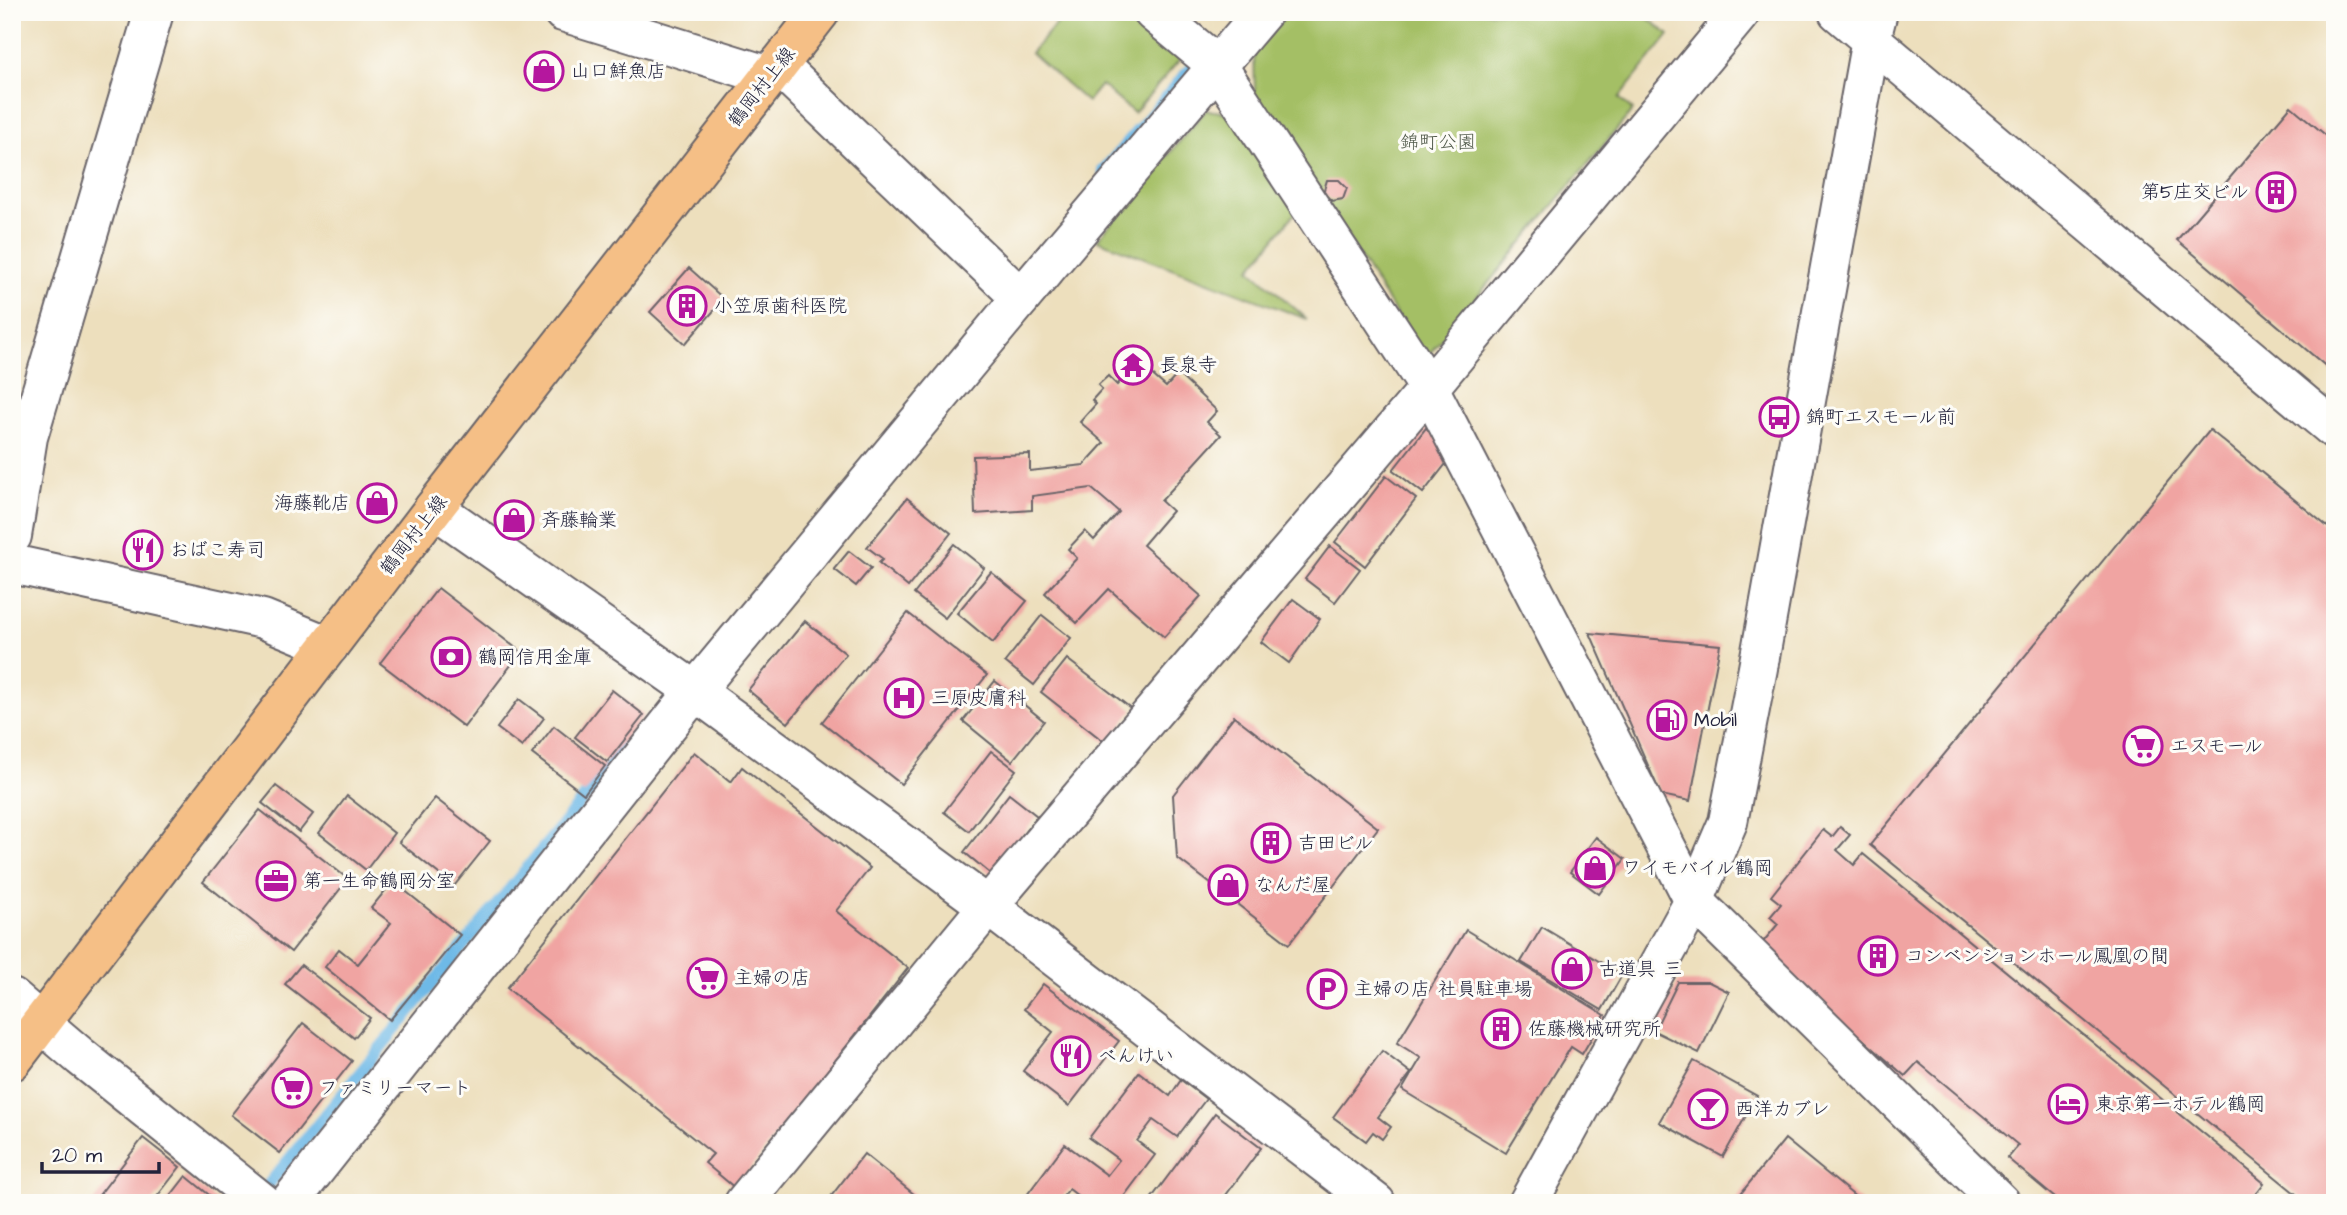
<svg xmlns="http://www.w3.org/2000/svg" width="2347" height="1215" viewBox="0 0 2347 1215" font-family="'Architects Daughter','Klee One',sans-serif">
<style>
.green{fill:#a4bf65;stroke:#637050;stroke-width:2}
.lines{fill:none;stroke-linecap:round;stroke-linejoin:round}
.stream{stroke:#6eb9e7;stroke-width:12}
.building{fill:#f0a4a2}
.minor-casing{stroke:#696468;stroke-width:42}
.major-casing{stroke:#696468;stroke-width:42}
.minor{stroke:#fff;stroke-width:38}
.major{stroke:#f5bf86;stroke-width:38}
.labels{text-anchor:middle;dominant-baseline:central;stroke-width:6;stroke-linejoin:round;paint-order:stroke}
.poi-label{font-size:19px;fill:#22223b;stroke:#fdfcf7;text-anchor:start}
.street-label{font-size:19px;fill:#22223b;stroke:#fdfcf7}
.park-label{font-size:19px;fill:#50594a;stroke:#fdfcf7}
</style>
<rect width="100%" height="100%" fill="#fdfcf7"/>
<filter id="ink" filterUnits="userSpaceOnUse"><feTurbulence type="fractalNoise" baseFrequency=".0143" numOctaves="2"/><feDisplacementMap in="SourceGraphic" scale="14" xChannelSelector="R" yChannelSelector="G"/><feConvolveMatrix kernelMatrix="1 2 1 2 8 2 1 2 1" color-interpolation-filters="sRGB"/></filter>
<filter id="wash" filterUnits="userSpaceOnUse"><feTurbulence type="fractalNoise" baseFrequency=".00686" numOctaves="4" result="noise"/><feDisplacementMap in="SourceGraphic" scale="28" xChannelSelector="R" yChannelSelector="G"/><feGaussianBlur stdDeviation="1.57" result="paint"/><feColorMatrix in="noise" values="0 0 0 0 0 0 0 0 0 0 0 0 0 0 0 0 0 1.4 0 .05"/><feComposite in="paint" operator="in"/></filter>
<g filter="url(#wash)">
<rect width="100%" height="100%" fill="#eddfbd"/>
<g class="green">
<path d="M1059 12H1131L1182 57 1134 113 1101 85 1087 102 1031 53 1062 17Z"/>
<path d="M1290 12H1640L1669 35 1619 98 1633 110 1425 359 1255 94 1254 51Z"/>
<path d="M1206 110 1230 113 1296 212 1250 269 1307 319 1097 240Z"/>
</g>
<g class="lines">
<g class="stream">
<path d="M1103 171 1198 60"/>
<path d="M260 1195 625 748"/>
</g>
</g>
<g id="blocks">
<g class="building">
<path d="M2291 106 2335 143V374L2177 240Z"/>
<path d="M1327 180H1339L1347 188 1343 199 1332 201 1323 193Z"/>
<path d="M689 268 724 299 685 344 650 312Z"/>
<path d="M1138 362 1166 387 1178 374 1217 411 1207 422 1221 435 1161 501 1172 511 1143 545 1201 596 1164 637 1109 589 1077 623 1045 593 1077 558 1068 549 1085 531 1094 540 1119 512 1091 488 1032 496V510L975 514 973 456 1030 454V471L1084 465 1104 443 1080 422 1096 404 1092 400 1102 389 1098 385 1108 376 1117 385Z"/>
<path d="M1426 428 1456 451 1423 493 1393 470Z"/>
<path d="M2210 430 2335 533V1203H2307L1870 845Z"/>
<path d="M1386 476 1416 499 1365 566 1335 542Z"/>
<path d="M907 498 951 533 908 587 879 563 883 559 867 547Z"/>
<path d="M954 544 984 568 945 618 914 594Z"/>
<path d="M1330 546 1360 569 1335 602 1305 579Z"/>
<path d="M849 551 871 568 856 586 834 569Z"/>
<path d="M991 572 1027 601 993 643 957 613Z"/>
<path d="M438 588 521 652 464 727 380 663Z"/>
<path d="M1293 599 1320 619 1289 663 1261 642Z"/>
<path d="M908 613 987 675 901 784 822 722Z"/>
<path d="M1042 615 1071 638 1034 685 1005 662Z"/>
<path d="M805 621 846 654 788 723 748 690Z"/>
<path d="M1590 633 1720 645 1690 801 1661 795Z"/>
<path d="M1067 659 1133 710 1107 744 1041 692Z"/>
<path d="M995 681 1044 721 1012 761 963 721Z"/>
<path d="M612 690 644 715 607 762 575 737Z"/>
<path d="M519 699 544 718 522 747 497 728Z"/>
<path d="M1234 716 1378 828 1289 944 1177 858 1173 795Z"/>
<path d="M554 726 605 766 584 794 532 754Z"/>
<path d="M991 751 1016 770 969 831 944 812Z"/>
<path d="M694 752 731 782 742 767 870 868 836 911 908 968 735 1188 705 1163 713 1154 507 988Z"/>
<path d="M276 786 313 814 299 832 262 803Z"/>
<path d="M1009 794 1037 816 992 875 964 852Z"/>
<path d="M347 796 394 833 366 870 319 833Z"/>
<path d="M435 798 490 841 454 886 399 842Z"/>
<path d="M260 810 348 879 291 952 203 882Z"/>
<path d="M1840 827 1850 835 1837 850 1854 865 1863 854 2264 1183 2251 1200 2255 1203H2061L2007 1158 2018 1145 1918 1062 1905 1076 1758 948 1778 924 1770 917 1781 904 1771 896 1823 830 1832 837Z"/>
<path d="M1596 837 1625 859 1599 894 1570 872Z"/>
<path d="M393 881 460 935 390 1020 325 967 339 949 358 964 391 923 371 908Z"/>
<path d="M1542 927 1622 975 1602 1010 1521 962Z"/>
<path d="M1466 930 1605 1015 1582 1054 1571 1047 1506 1153 1402 1090 1421 1058 1397 1043Z"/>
<path d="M301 965 370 1018 354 1038 285 984Z"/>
<path d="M1678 982H1709L1729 992 1699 1053 1654 1031Z"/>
<path d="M1043 984 1119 1041 1069 1106 1023 1071 1053 1032 1024 1009Z"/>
<path d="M303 1023 352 1061 280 1153 231 1115Z"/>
<path d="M1382 1051 1411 1073 1378 1117 1391 1127 1382 1139 1373 1132 1366 1141 1333 1117Z"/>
<path d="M1694 1061 1757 1096 1723 1157 1659 1122Z"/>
<path d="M1139 1072 1170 1096 1181 1080 1206 1099 1177 1137 1153 1120 1137 1141 1155 1155 1119 1203H1087L1069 1189 1058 1203H1021L1065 1144 1107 1175 1119 1160 1089 1138Z"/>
<path d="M1215 1113 1261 1148 1220 1203H1148Z"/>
<path d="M143 1138 180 1167 152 1203H93Z"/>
<path d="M1785 1139 1863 1203H1733Z"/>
<path d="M864 1154 925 1203H833L829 1199Z"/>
<path d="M186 1176 219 1203H165Z"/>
</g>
</g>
</g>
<g filter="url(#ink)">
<use href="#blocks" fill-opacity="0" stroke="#696468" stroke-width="2"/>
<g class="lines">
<g class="minor-casing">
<g id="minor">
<path d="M563 12 770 76"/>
<path d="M1153 12 1217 65 1429 388 1694 901 2001 1203"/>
<path d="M1838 12 2335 430"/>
<path d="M778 65 1021 298"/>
<path d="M434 508 695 691 988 906 1376 1203"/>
<path d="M12 536 28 437 154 12"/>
<path d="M12 564 263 619 329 646"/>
<path d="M12 998 81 1057 263 1203"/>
<path d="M289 1203 695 691 1021 298 1263 12"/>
<path d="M744 1203 988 906 1429 388 1741 12"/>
<path d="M1528 1203 1694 901 1728 822 1758 668 1871 39 1878 12"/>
</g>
</g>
<g class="major-casing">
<path id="major" d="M12 1061 434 508 820 12"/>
</g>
<use href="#minor" class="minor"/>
<use href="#major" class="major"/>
</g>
</g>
<defs>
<g id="shop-ring" transform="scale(2.0125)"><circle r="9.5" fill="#fdfcf7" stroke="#b5179e" stroke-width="1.5"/><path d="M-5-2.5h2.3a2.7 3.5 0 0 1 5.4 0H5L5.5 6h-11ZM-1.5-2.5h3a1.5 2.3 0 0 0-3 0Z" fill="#b5179e"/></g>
<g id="building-ring" transform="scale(2.0125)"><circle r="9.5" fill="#fdfcf7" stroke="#b5179e" stroke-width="1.5"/><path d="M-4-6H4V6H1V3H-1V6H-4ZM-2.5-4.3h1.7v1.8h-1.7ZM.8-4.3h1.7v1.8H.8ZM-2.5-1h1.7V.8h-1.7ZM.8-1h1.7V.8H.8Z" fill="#b5179e"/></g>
<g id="temple-ring" transform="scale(2.0125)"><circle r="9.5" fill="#fdfcf7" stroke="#b5179e" stroke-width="1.5"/><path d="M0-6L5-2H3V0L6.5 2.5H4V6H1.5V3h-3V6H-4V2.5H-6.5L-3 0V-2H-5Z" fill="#b5179e"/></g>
<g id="bus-ring" transform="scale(2.0125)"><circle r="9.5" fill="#fdfcf7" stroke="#b5179e" stroke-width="1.5"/><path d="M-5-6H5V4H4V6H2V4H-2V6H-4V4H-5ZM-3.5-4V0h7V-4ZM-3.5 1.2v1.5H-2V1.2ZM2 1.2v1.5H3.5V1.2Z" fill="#b5179e"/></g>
<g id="restaurant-ring" transform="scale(2.0125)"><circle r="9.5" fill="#fdfcf7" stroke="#b5179e" stroke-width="1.5"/><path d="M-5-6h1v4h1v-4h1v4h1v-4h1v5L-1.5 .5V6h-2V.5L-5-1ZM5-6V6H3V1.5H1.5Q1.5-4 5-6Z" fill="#b5179e"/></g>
<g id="bank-ring" transform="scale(2.0125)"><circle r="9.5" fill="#fdfcf7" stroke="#b5179e" stroke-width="1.5"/><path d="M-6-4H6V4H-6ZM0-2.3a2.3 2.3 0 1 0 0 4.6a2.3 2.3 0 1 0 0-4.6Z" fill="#b5179e"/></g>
<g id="hospital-ring" transform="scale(2.0125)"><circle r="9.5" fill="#fdfcf7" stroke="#b5179e" stroke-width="1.5"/><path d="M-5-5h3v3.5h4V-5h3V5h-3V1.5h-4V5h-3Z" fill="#b5179e"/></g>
<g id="fuel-ring" transform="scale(2.0125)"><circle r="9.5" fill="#fdfcf7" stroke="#b5179e" stroke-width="1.5"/><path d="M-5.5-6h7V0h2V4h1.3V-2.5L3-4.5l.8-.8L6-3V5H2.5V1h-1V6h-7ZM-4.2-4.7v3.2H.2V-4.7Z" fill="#b5179e"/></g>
<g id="supermarket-ring" transform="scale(2.0125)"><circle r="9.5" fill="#fdfcf7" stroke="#b5179e" stroke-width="1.5"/><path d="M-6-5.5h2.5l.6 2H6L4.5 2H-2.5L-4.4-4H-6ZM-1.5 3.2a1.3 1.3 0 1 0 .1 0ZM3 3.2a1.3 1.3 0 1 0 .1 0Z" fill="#b5179e"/></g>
<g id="office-ring" transform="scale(2.0125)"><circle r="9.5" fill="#fdfcf7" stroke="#b5179e" stroke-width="1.5"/><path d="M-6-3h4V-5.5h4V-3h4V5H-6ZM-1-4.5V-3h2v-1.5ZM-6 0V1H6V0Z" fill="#b5179e"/></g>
<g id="parking-ring" transform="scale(2.0125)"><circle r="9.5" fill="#fdfcf7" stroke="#b5179e" stroke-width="1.5"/><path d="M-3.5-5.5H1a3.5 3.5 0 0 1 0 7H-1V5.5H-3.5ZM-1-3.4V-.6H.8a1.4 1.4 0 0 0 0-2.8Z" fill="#b5179e"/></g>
<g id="hotel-ring" transform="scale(2.0125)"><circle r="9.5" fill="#fdfcf7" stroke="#b5179e" stroke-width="1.5"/><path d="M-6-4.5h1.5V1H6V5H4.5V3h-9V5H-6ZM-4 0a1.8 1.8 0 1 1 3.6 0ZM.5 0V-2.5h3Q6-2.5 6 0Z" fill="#b5179e"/></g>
<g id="bar-ring" transform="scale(2.0125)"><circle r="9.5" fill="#fdfcf7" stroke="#b5179e" stroke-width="1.5"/><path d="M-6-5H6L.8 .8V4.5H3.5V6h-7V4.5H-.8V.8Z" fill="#b5179e"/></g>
</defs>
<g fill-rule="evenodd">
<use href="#shop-ring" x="544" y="71"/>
<use href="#building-ring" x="2276" y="192"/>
<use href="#building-ring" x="687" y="306"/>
<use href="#temple-ring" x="1133" y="365"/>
<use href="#bus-ring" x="1779" y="417"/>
<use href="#shop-ring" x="377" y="503"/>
<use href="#shop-ring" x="514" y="520"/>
<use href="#restaurant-ring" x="143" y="550"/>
<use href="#bank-ring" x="451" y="657"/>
<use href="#hospital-ring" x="904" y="698"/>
<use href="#fuel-ring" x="1667" y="720"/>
<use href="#supermarket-ring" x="2143" y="746"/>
<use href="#building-ring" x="1271" y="843"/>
<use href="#shop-ring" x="1595" y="868"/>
<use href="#office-ring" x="276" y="881"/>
<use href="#shop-ring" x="1228" y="885"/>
<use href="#building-ring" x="1878" y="956"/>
<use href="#shop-ring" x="1572" y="969"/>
<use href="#supermarket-ring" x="707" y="978"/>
<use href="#parking-ring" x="1327" y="989"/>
<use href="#building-ring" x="1501" y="1029"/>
<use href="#restaurant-ring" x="1071" y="1056"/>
<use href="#supermarket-ring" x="292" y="1088"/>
<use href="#hotel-ring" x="2068" y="1104"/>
<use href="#bar-ring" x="1708" y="1109"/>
</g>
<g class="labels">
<g class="poi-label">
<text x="571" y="71">山口鮮魚店</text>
<text x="2249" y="192" text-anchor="end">第5庄交ビル</text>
<text x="714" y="306">小笠原歯科医院</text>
<text x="1160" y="365">長泉寺</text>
<text x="1806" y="417">錦町エスモール前</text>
<text x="350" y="503" text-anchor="end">海藤靴店</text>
<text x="541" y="520">斉藤輪業</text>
<text x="170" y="550">おばこ寿司</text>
<text x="478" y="657">鶴岡信用金庫</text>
<text x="931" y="698">三原皮膚科</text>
<text x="1694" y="720">Mobil</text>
<text x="2170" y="746">エスモール</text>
<text x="1298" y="843">吉田ビル</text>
<text x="1622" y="868">ワイモバイル鶴岡</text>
<text x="303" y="881">第一生命鶴岡分室</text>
<text x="1255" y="885">なんだ屋</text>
<text x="1905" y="956">コンベンションホール鳳凰の間</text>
<text x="1599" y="969">古道具 三</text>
<text x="734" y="978">主婦の店</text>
<text x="1354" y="989">主婦の店 社員駐車場</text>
<text x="1528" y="1029">佐藤機械研究所</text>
<text x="1098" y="1056">べんけい</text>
<text x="319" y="1088">ファミリーマート</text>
<text x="2095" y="1104">東京第一ホテル鶴岡</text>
<text x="1735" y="1109">西洋カブレ</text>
</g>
<g class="street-label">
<text transform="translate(762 87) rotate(-52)">鶴岡村上線</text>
<text transform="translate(414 535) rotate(-52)">鶴岡村上線</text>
</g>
<g class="park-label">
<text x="1438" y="142">錦町公園</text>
</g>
</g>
<rect width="2347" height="1215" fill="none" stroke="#fdfcf7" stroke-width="42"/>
<path d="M42 1162v10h117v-10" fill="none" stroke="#22223b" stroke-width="3.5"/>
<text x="52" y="1162" font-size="21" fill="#22223b" stroke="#fdfcf7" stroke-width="5" paint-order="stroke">20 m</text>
</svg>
